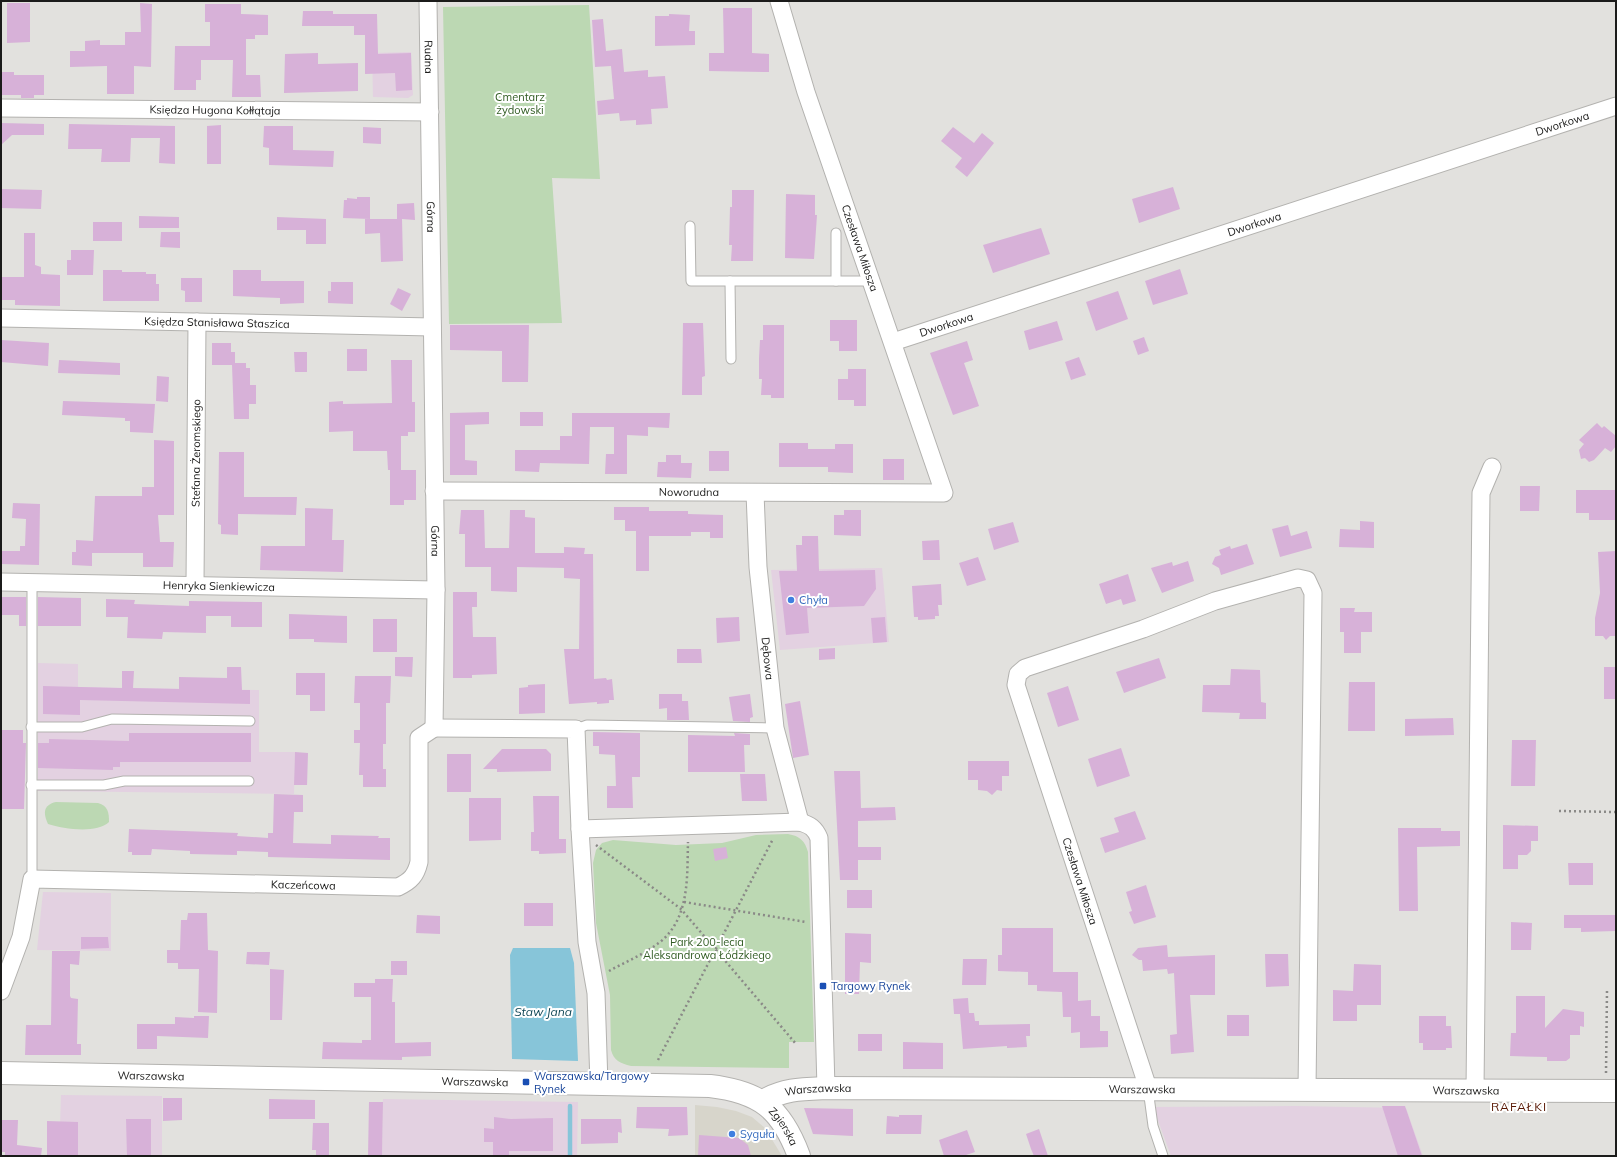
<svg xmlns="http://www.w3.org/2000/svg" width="1617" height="1157" viewBox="0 0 1617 1157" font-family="Mulish,sans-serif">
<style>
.built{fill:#d7d5cb}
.industrial{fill:#e3d1e1}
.green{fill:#bcd8b3}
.water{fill:#87c5d9}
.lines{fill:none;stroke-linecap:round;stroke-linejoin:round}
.stream{stroke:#87c5d9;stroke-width:4.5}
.building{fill:#d7b1d8}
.lane-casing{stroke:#b3b2af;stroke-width:11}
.street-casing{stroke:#b3b2af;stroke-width:19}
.secondary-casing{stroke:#b3b2af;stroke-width:24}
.path{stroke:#8a8987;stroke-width:2.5;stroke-dasharray:2 3;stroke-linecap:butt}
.lane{stroke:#fff;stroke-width:9}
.street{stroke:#fff;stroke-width:17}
.secondary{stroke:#fff;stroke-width:22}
.shop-dot{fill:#3f7fe0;stroke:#fff;stroke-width:1.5}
.transit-dot{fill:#1a4fb4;stroke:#fff;stroke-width:1.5}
.labels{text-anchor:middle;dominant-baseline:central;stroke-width:4;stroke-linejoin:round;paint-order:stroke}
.street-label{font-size:11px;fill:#1b1b1a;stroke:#fff}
.park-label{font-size:11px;fill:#305b22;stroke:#fff}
.shop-label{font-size:11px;fill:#366cbe;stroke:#fff;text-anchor:start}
.transit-label{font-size:11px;fill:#164399;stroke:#fff;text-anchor:start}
.water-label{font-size:12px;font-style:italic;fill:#134958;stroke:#fff}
.neighbourhood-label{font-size:12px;letter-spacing:1px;fill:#571602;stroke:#fff}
</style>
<rect width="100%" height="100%" fill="#e2e1de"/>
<path class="built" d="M695 1105 717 1107 736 1111 752 1117 765 1128 782 1156H695Z"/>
<g class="industrial">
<path d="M411 52 413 95 408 98 373 97 372 53Z"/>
<path d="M882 568 889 642 780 650 771 570Z"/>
<path d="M38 663 78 664V687L259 690V752H295L294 794 38 791Z"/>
<path d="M43 892 111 893V951L37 950Z"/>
<path d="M61 1095 162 1096V1156H59Z"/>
<path d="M383 1099 578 1102 577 1156H382Z"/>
<path d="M1295 1106 1406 1108 1423 1156H1171L1153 1107Z"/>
</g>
<g class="green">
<path d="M589 5 600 179 552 178 562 323 449 324 443 7Z"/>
<path d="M56 802 98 803C108 806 109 812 109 822 96 834 64 829 48 824 43 813 43 805 56 802Z"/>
<path d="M788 834C800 836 805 841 808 852L814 1042H789V1068L631 1066C620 1063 614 1061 611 1050L610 995 596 923 593 863 596 850 602 843 613 840 676 845 722 843 756 835Z"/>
</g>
<path class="water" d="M513 948H570L574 963 578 1061 512 1059 510 955Z"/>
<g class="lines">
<path class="stream" d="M570 1156V1106"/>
</g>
<g class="building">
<path d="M7 3H30V42L7 43Z"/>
<path d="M140 3 152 4 151 67 134 66V94H107V66L70 67V51H85V41L100 40V45H125V32H141Z"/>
<path d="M205 4H241V14L268 15V35H255V39H246V75H260L261 97H232L233 60H201V80H196V90H174L175 46H210V22H205Z"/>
<path d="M723 8H752V53L769 54V72L709 71V53H724Z"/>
<path d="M303 11H333V14H377L378 54 411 53 412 90 396 91 395 73 365 74V35H354V26H302Z"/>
<path d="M669 14 690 15 689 31H695V45L655 46V16H669Z"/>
<path d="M603 19 606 51 622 49 624 72 648 70V77L665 76 668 108 651 109 652 124 636 125V120L620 121 619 113 598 115 597 101 614 99 611 66 595 67 592 20Z"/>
<path d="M318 53V64L358 63V91L284 93 285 54Z"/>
<path d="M1 72H14V75H44V95H34V98H21V95H1Z"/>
<path d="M1 123 44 124V135H12L1 145Z"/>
<path d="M69 124 175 126V164L159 163 160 138H131L130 162H101L102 149H68Z"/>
<path d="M221 125V164H207V126Z"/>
<path d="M264 126H293V150L334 151 333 167 269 165V148L263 147Z"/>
<path d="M363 127 381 128V144L363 143Z"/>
<path d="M953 127 974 143 982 133 994 143 967 177 955 167 962 158 941 141Z"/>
<path d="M1173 187 1180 209 1139 223 1132 199Z"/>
<path d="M1 189 42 190 41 209 1 208Z"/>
<path d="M732 190H754L753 261H731L732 245H729L730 207H732Z"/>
<path d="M786 194 815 195V215H817L814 259 785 258Z"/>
<path d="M357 197H370V219L343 218 344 200H347V198L357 199Z"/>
<path d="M414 203 415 220 402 219 403 261 381 262 380 233 365 234V219H397V204Z"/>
<path d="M139 216 179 217V228H139Z"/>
<path d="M277 217 326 219V244H306V230H277Z"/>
<rect x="93" y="222" width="29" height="19"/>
<path d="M1041 228 1050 254 993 273 983 245Z"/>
<path d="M161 232H180V248L160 247Z"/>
<path d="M24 233H35V265L41 267V274L60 275V306L15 305V300H1V277H24Z"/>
<path d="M71 250H94L93 275H67V260H71Z"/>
<path d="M1180 269 1188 294 1153 305 1145 281Z"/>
<path d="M103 270H122V272H146V274H156V284H159V301H103Z"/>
<path d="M233 270H261V281H304V303L280 304V298L233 296Z"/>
<path d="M181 278H202V302H185V291L181 290Z"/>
<path d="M331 282H353V304L328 303V291H331Z"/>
<path d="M398 288 411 294 402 311 390 304Z"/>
<path d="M1118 291 1128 319 1096 331 1086 302Z"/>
<path d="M830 320H857V351H839V341H830Z"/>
<path d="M1057 321 1063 340 1029 350 1024 331Z"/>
<path d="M683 323H703L705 376 702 377V395H682Z"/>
<path d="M450 325H529L528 382H502V351L450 350Z"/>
<path d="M763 325H784V398H771V395H761L762 379H759V358L760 340H763Z"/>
<path d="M1144 337 1149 351 1138 355 1133 341Z"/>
<path d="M1 340 49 343 48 366 1 362Z"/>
<path d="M967 341 973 360 964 363 979 406 953 415 930 353Z"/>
<path d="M212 343H231V352H235V363H246V368H250V385H256V404H249V419H234L232 365H212Z"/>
<rect x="347" y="349" width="20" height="22"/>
<path d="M294 352H307V372H295Z"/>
<path d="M1079 357 1086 375 1071 380 1065 362Z"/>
<path d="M59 360 120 363V375L58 373Z"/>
<path d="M391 360H412V402H415V432H408V436H401V470H397H416V500H404V505H390V470H388L387 451H353V431L329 432V402L343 401V404L392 403Z"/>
<path d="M848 369H866V406H854V400H838V379H848Z"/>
<path d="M157 376 169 377 168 402 156 401Z"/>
<path d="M63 401 155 404 153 433 130 432V421H125V418L62 415Z"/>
<path d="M489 412V424L465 425V460L477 461V475H450V413Z"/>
<rect x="520" y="412" width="23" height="14"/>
<path d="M572 413H670L669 428 648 427V436L627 435V474H605L606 454H614V427H590L589 464 540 463 539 472 515 471V450H560V436H572Z"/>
<path d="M1597 423 1602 428 1604 426 1616 436V446L1611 452 1605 448 1594 460 1589 462 1585 458 1581 459 1579 450 1584 444 1579 440Z"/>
<path d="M154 440 174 441V515H158L160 542H174L173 567H143V553H92V566L72 565V552H76V540L93 541 95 496H142V487H154Z"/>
<path d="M779 443H808V449H835V444H853V473L828 472V467H779Z"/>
<rect x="709" y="451" width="20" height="20"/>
<path d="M219 452H244V497H297L296 515 238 514V535L221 534V525L218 524Z"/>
<path d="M666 455H681V463H692L691 478 657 477 658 462H666Z"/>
<rect x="883" y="459" width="21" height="21"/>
<path d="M1520 486H1540L1539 511H1520Z"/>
<path d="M1576 490H1615V520H1589V513H1576Z"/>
<path d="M13 503 40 504 39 565 1 564V551H20V546H25L26 519 12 518Z"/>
<path d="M614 507H649V511H688V514L723 515V538H710V532H691V536H649V571H636V531H625V520H614Z"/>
<path d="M305 508 333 509 332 540H344L343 572 260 570 261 546H305Z"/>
<path d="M461 510H484L485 548H509L510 510H525V517L535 518V553H564V547L585 548 584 554H593L594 679 606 678 607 680 612 679 614 700H609V703L597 704V702L569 704 564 649H579L580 579 564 578V568L517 567V592L491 591V567H465V534H459Z"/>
<path d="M844 510H861V536L834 535V515H844Z"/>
<path d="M1360 521 1374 522V548L1339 547 1340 529 1360 530Z"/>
<path d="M1013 522 1019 542 994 550 988 529Z"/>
<path d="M1288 525 1291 536 1307 531 1312 548 1280 557 1272 529Z"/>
<path d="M802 536H818L819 571 875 570 876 589 864 606 807 608 809 633 786 635 779 571H797L796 545H802Z"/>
<path d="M939 540 940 560H923L922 541Z"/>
<path d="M1247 544 1254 564 1221 575 1219 568 1212 564 1215 557 1221 555 1219 550 1230 546 1231 549Z"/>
<path d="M1616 551V636H1610L1606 640 1603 636H1595V618L1600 593 1598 552Z"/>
<path d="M978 557 986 580 967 586 959 563Z"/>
<path d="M1188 561 1194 581 1162 593 1151 568 1172 562 1173 566Z"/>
<path d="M1128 574 1136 601 1123 605 1121 599 1106 604 1099 584Z"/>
<path d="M941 584 942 605H938L939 616H935V619L918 620V617H914L912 586Z"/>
<path d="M453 592H477V607H472L473 637H496L497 674 472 675V678H453Z"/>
<path d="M1 597H26V626H19V615H1Z"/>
<path d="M38 597 81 598V626H38Z"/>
<path d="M106 599 135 600 134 604 189 606V601L262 602V627H231V616H206V633L163 632 162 639 127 638 128 617H106Z"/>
<path d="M1340 608H1355L1354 612H1372V632H1361V653H1344V632H1340Z"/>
<path d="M289 614 347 616V643L314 642V639H289Z"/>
<path d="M739 617 740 641 717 643 716 618Z"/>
<path d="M885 617 887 642 873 643 871 618Z"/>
<rect x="373" y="619" width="24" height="33"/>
<path d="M835 648V659L819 660V649Z"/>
<path d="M677 649H701L702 663H677Z"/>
<path d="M395 657H413L412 677 395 676Z"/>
<path d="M1159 658 1166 678 1124 693 1116 672Z"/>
<path d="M227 667H241L242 690H250V704L80 700V715L43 714V686L119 688H122V671H134L133 688 179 689V677L227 678Z"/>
<rect x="1604" y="667" width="12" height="32"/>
<path d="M1231 669 1260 670 1261 702 1266 703V719H1239L1240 713 1202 712 1203 685H1230Z"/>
<path d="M296 673H325V711H310V695H296Z"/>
<path d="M355 676H391L390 703H386V744H383V769H386V787H363V775H359L360 743H354V730H360V703H354Z"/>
<path d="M1349 682H1375V731H1348Z"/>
<path d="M545 684V713L519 714V688L528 687V685Z"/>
<path d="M1068 686 1079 720 1058 727 1047 693Z"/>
<path d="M659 694H682V701H688L689 720H667V708L659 709Z"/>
<path d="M750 694 753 717 750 718V722L733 721 729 697Z"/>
<path d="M800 701 809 755 793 758 785 704Z"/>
<path d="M1453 718 1454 735 1405 736V719Z"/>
<path d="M1 730H23V743H26L24 809H1Z"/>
<path d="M593 732 640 733V777H632L633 808H607V786H616L615 755 599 754V746H593Z"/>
<path d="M129 733H251V762H120V767H113V770L38 768V743H49V739L129 741Z"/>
<path d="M734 733 750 734V745H744L745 772H688V735L735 736Z"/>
<path d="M1512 740H1536L1535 786H1511Z"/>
<path d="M1121 748 1130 776 1097 787 1088 759Z"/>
<path d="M502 749H546L551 754V771L497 772V769H483Z"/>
<path d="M295 752 308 753 307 785H294Z"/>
<rect x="447" y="754" width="24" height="38"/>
<path d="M968 761H1009V776H1002V791L997 790 992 795 987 791 978 790V780H968Z"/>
<path d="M834 771H860L861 808 895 807 896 820 858 821V847H881V860H858V880H840Z"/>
<path d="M740 774H765L767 801H742Z"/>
<path d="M274 794 303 795V812H294L293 843 331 844V835L379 836 378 838H390V860L268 857V852L237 851V855L190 854V851L152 849 151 855H132V852H128L129 829 238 833 237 836 268 838V833H273Z"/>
<path d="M533 796H559V839H566V853L539 854V851H531V832H534Z"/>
<path d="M469 798H501V840L469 841Z"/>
<path d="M1135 811 1146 839 1105 853 1100 838 1119 832 1114 818Z"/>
<path d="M1503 825 1538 826V841H1531V851L1527 855H1518V869H1503Z"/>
<path d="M1398 828H1441V831H1460V846L1417 847 1418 911H1399Z"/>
<path d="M726 847 728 858 715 861 713 849Z"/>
<path d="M1568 863H1593V885H1569Z"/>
<path d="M1146 885 1156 917 1134 924 1129 912 1132 911 1126 892Z"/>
<rect x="847" y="890" width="25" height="18"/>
<rect x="524" y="903" width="29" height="23"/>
<path d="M188 913H207L208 950 218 951 217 1013 198 1012 199 969H178V963H167V950H180L181 920H187Z"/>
<path d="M417 915 440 916V934L416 933Z"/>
<path d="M1564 915H1616V931L1581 932V928H1564Z"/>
<path d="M1511 922 1532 923 1531 950H1511Z"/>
<path d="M1002 928H1053V972H1078V1001L1091 1000V1016H1100V1031H1108V1047L1080 1048V1032L1071 1033V1017H1063L1062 992 1037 991V985H1028V972L998 971V955H1002Z"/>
<path d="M845 933 871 934V963L860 962 859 994H845Z"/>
<path d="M81 937H108L109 948 81 949Z"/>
<path d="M1167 945 1168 957 1215 955V995H1190L1194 1052 1171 1054 1170 1035 1177 1034 1174 973 1168 974 1167 969 1143 971 1142 960H1139L1132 955 1138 948Z"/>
<path d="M52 951H80L79 965 70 964V996L71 998 78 999 77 1044H81V1055H25L26 1025H51Z"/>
<path d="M247 952H270L269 965 246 964Z"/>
<path d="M1265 954H1288L1289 986 1266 987Z"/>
<path d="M963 959H987L986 985H962Z"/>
<rect x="391" y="961" width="16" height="14"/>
<path d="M1354 964 1381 965V1005H1357V1021H1333V990L1353 991Z"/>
<path d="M270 969 284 970 282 1020H270Z"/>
<path d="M375 979H393L392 1002H395V1043L431 1042V1056L402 1057V1060L322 1059 323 1042 362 1043V1040H371V997H354V983H375Z"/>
<path d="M1516 996H1545V1028L1563 1009 1584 1012V1027L1580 1026V1035H1570V1058L1566 1061H1547V1057L1510 1056 1511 1033H1516Z"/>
<path d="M968 998 969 1013H963H974L975 1021H979V1025L1030 1024V1036H1026L1027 1047 1007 1048V1046L963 1049 960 1014H954L953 999Z"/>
<rect x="1227" y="1015" width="22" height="21"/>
<path d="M194 1016H209L208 1038 157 1036V1049H137V1024H175V1017L194 1018Z"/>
<path d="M1419 1016H1446V1026H1451L1452 1048H1446V1050H1423V1043H1419Z"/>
<rect x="858" y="1034" width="24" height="17"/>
<path d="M903 1042 943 1043V1069H903Z"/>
<path d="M163 1098H182V1120L163 1121Z"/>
<path d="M269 1099 315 1100V1119H269Z"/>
<path d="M369 1102H383L382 1156H368Z"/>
<path d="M1382 1106H1405L1422 1156H1398Z"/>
<path d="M637 1107H687L688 1135 668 1136 669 1129 636 1128Z"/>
<path d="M804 1108 853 1109V1136L813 1134Z"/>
<path d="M899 1115H922L921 1134H886L887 1116 899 1117Z"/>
<path d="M494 1117 511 1119 553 1118V1151H509V1156H493V1142H484V1128L494 1129Z"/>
<path d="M126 1119H151V1156H127Z"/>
<path d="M581 1119H621L622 1133 618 1132V1143L581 1144Z"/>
<path d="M1 1120H18L17 1145 42 1148 41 1156H5V1152H1Z"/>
<path d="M47 1121 78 1122V1156H47Z"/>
<path d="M313 1123H329V1156H316V1150H312Z"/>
<path d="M1039 1129 1048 1156H1034L1031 1149 1026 1134Z"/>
<path d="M967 1130 975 1152 963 1156H944L939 1140Z"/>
<path d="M699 1135 739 1138 748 1145 751 1156H698Z"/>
</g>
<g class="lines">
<g class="lane-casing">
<g id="lane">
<path d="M690 226 691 281H872"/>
<path d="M836 233V281"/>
<path d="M730 281 731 359"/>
<path d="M31 727H82L112 719 250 721"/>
<path d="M576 729 587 725 775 728"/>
<path d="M31 785H104L124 781H249"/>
<path d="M32 879V582"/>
<path d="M1148 1089 1153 1126 1163 1156"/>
</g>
</g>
<g class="street-casing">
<g id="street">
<path id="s1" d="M428 1 436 590 434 728"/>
<path id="s2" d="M1 108 430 112"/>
<path id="s3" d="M1 318 432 327"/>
<path id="s4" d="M893 342 1616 106"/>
<path id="s5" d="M434 491 944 493 806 92 779 1"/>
<path id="s6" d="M755 493 758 567 775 728 800 822"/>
<path id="s7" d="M1 582 436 590"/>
<path id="s8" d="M195 584 197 322"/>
<path d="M434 728 576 729 580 829"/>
<path id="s9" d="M1 991 21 937 32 879 398 887C411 881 416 875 419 862V738L434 728"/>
<path d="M599 1084 596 993 587 942 580 829 800 822C810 825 815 828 819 838L826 1088"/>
<path d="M1148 1088 1016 685 1018 674 1025 668 1143 629 1215 601 1298 578 1307 580 1313 593 1307 1090"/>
<path d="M1475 1091 1481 493 1492 467"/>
</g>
</g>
<g class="secondary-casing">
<g id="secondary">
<path id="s10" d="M1 1073 710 1086C760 1092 781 1108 799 1156"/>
<path id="s11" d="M763 1101C784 1089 802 1089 826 1088L1616 1091"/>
</g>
</g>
<g class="path">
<path d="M1559 811 1616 812"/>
<path d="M596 845 681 909 796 1044"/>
<path d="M684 902 806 922"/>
<path d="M609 971C625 962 645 954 660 942 690 918 687 876 688 842"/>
<path d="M658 1060 773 839"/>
<path d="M1606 1073 1607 991"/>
</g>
<use href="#lane" class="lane"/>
<use href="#street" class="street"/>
<use href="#secondary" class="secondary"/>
</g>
<g class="shop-dot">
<circle cx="791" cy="600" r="4"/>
<circle cx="732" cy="1134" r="4"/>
</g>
<g class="transit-dot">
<rect x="819" y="982" width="8" height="8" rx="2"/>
<rect x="522" y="1078" width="8" height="8" rx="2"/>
</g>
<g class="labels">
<g class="street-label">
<text stroke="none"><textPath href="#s1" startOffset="56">Rudna</textPath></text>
<text stroke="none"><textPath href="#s2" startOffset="214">Księdza Hugona Kołłątaja</textPath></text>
<text stroke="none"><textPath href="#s4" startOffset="704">Dworkowa</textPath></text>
<text stroke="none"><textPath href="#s1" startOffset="216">Górna</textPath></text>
<text stroke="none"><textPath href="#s4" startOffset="380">Dworkowa</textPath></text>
<text transform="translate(860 248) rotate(71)">Czesława Miłosza</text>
<text stroke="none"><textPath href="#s3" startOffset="216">Księdza Stanisława Staszica</textPath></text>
<text stroke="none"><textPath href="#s4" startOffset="56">Dworkowa</textPath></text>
<text stroke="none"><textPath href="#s8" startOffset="131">Stefana Żeromskiego</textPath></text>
<text stroke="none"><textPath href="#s5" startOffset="255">Noworudna</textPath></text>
<text stroke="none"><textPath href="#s1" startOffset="540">Górna</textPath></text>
<text stroke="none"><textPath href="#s7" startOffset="218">Henryka Sienkiewicza</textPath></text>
<text stroke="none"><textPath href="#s6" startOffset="166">Dębowa</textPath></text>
<text transform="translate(1080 881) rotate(72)">Czesława Miłosza</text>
<text stroke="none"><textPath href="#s9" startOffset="388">Kaczeńcowa</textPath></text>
<text stroke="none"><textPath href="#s10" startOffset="150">Warszawska</textPath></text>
<text stroke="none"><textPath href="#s10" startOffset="474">Warszawska</textPath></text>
<text stroke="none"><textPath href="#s11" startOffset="381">Warszawska</textPath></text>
<text stroke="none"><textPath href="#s11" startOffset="57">Warszawska</textPath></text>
<text stroke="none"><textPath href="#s11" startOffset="705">Warszawska</textPath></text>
<text stroke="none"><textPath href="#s10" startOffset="797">Zgierska</textPath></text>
</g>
<g class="park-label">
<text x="520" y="97">Cmentarz<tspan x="520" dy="13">żydowski</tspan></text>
<text x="707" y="942">Park 200-lecia<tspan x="707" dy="13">Aleksandrowa Łódzkiego</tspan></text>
</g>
<g class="shop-label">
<text x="799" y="600">Chyła</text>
<text x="740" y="1134">Syguła</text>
</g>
<g class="transit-label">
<text x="831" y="986">Targowy Rynek</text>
<text x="534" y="1076">Warszawska/Targowy<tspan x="534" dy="13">Rynek</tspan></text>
</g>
<g class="water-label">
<text x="543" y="1011">Staw Jana</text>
</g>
<g class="neighbourhood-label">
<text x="1519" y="1106">RAFAŁKI</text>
</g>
</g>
<rect width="1617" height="1157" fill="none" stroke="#1b1b1a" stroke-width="4"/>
</svg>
